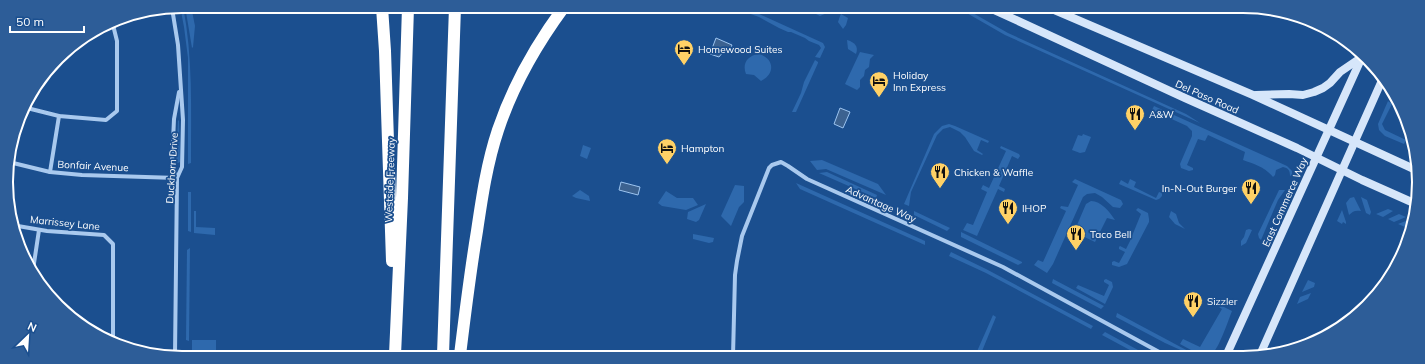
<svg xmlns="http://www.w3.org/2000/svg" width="1425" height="364" viewBox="0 0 1425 364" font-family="Mulish,sans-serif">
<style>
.green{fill:#2e69ad}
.water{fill:#3c6290;stroke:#9cc4f0}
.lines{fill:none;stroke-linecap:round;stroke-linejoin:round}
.street{stroke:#a9c9ee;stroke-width:4}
.secondary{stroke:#d6e6fa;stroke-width:8}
.highway{stroke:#fff;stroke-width:12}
.labels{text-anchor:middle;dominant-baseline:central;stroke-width:3.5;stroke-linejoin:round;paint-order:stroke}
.poi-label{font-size:10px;fill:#fff;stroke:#1b4f8f;text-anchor:start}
.street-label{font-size:10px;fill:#fff;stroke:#1b4f8f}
.rim{fill:none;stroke:#fff;stroke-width:2}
</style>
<rect width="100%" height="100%" fill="#1b4f8f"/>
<g class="green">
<path d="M180 6H183C193 57 191 110 191 163L188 164V58L184 27Z"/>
<path d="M185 6H191L195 26 193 47 192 48Z"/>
<path d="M734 8H746L823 43 825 47 820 58 815 57 821 48 819 45 809 41 805 38 791 32H788L779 28 759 17Z"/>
<path d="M814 8H830L827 13 820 16 812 12Z"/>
<path d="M958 8H964L1008 33 1186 114 1200 123 1005 35Z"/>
<path d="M841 14 848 18 846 25 843 29 838 22 840 16Z"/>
<path d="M847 40C854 42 859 46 856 54L848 49Z"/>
<path d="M860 52 874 55 870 59 869 67 865 70 864 76 860 80V87L857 90 845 84Z"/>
<path d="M758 54C774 57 776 74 761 81L754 75 746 74C742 64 747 56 758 54Z"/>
<path d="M815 60 818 62V63L796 112H792L801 93 804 82Z"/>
<path d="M1388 101 1392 104 1382 124 1385 130 1406 140 1404 144 1385 136 1379 130 1378 124Z"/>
<path d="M1154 106 1287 166 1292 171V175L1290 176C1290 170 1288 168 1283 167L1276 170 1275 175 1273 177C1265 167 1254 164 1243 160L1245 152 1208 135 1205 141 1198 139 1187 165 1193 168V170L1189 171 1181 168 1180 164 1192 136V131L1187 126 1152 110Z"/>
<path d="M178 120 179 121 180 162 178 163 176 162Z"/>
<path d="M949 124 955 126 989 141 988 143 981 140 977 150 983 154 982 155 974 151 965 137 960 132 950 127 943 129 937 135 911 192 909 206 904 204 934 134 942 126Z"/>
<path d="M1083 134 1091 137 1085 152 1080 153 1072 150 1078 135 1082 136Z"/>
<path d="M583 145 591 148 587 159 580 156Z"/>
<path d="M1001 146 1019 154 1020 156 1018 159 1012 156 999 186 1005 189 1004 192 998 189 977 236 963 230 967 223 973 225 987 192 981 189 983 185 989 188 1006 151 1000 148Z"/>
<path d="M822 160 878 184 886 195 826 169 817 170 810 161Z"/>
<path d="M827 172 877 195 876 198 819 173Z"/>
<path d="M1075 179 1121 200 1123 204 1120 208 1113 207 1102 197 1095 193 1087 194 1083 197 1053 264 1047 273 1034 265 1038 260 1043 262 1066 211 1060 208 1061 206 1068 207 1078 185 1072 182Z"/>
<path d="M1130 179 1136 182 1134 187 1156 198 1159 192 1162 193V196L1159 199 1156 200 1119 184 1121 180 1128 184Z"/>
<path d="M796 183 925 241V245L800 189Z"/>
<path d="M735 185 744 186V202L739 207 731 226 721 216Z"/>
<path d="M580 190 589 196 590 201 576 198 572 196Z"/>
<path d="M1279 190H1285L1278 200 1261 240 1259 238 1258 234Z"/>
<path d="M666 191 677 198H693L698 205 686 210 662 206 658 203Z"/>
<path d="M188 192H191V232L188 231Z"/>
<path d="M1354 197 1361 211C1355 210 1353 211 1349 215L1346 203 1350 198Z"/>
<path d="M1361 197 1367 200 1371 212 1370 215 1366 213Z"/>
<path d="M1091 201C1101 201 1110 212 1115 220L1107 218 1095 242 1074 232 1086 204Z"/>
<path d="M706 204 699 220 696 222 687 219 688 212Z"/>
<path d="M1138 208 1148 213 1149 219V222L1127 264 1119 267 1112 265V262L1114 261 1119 263 1125 252 1119 249V247L1120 246 1126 249 1131 239 1125 236 1126 234 1132 236 1141 214 1136 210Z"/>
<path d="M1388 209 1393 211 1383 217 1376 214Z"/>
<path d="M1342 210 1346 222V224L1343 222 1342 224 1337 221Z"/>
<path d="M194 211H196V227L215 228V235L194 233Z"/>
<path d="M914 211 950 228 947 231 914 215Z"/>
<path d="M1171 211 1176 214 1179 223 1185 229 1175 224 1169 217Z"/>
<path d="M1399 214 1406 217 1394 222 1388 219Z"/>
<path d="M1411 219 1414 220 1413 224 1405 227 1398 224Z"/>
<path d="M1249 229 1252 230 1246 243 1241 246V241L1244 237 1246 230Z"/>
<path d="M961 232 1022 262V263L1018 265 961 237Z"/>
<path d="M693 234 714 238 713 242 709 243 693 239Z"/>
<path d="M190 248 189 341 186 340 187 250Z"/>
<path d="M951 252 986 269 1093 326 1091 329 986 273 949 256Z"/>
<path d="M1053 279 1104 306 1101 309 1052 283Z"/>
<path d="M1106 279 1112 282 1113 287 1105 304 1076 288 1078 285 1104 296 1109 285 1104 282V280Z"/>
<path d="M1308 280 1315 283 1314 287 1302 292Z"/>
<path d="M1311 293 1308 299 1297 304 1300 297Z"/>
<path d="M1220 305 1232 311C1228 321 1219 349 1211 355 1207 358 1202 356 1198 356L1191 350 1180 344 1183 339 1200 347 1222 309 1219 307Z"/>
<path d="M1117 313 1190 352 1194 356 1165 343 1116 317Z"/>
<path d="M993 315 996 317 980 356H975Z"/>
<path d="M1105 332 1149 356H1141L1102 335Z"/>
<path d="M192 340H216V353L192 350Z"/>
</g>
<g class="water">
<path d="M716 38 732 45 730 49 723 52 719 57 710 54Z"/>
<path d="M840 108 850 112 843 128 834 124Z"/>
<path d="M621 182 640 187 638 195 619 190Z"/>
</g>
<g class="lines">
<g class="street">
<path d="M172 8 178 45 183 120 182 167 177 178 175 355"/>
<path d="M23 107 59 116 106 120 117 111V41L112 21"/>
<path d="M9 162 50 172 82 175 177 178"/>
<path d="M50 172 59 116"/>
<path d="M177 178 172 164 174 119 179 92"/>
<path d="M12 225 47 231 104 235 113 244V340"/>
<path d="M33 270 39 230"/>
<path d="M1161 353 1178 356"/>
<path d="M733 356 735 275 737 261 742 236 769 168 772 165 781 162 788 166 807 179 1003 267 1161 353 1164 356"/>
</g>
<g class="secondary">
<path d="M990 8 1185 98 1297 148 1362 180 1416 204"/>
<path d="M1052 9 1253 95 1416 170"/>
<path d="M1256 95 1289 94 1303 95 1314 92 1323 88 1330 83 1340 72 1362 57"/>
<path d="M1226 356 1362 57"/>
<path d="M1259 357 1383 78"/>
</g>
<g class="highway">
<path d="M382 7 385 51 392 261"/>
<path d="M395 355 402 198 408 7"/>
<path d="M443 355 455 7"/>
<path d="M460 355C465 314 470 273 477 231 482 197 487 163 498 130 513 85 536 45 564 7"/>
</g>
</g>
<defs>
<g id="hotel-pin" transform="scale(1)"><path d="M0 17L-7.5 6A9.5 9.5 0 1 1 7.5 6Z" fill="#ffd166" stroke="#1b4f8f"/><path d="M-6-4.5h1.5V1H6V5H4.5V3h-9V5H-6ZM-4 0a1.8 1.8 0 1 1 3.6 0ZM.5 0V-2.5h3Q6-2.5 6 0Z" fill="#111"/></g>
<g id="restaurant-pin" transform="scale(1)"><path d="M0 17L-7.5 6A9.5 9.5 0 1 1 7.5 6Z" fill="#ffd166" stroke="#1b4f8f"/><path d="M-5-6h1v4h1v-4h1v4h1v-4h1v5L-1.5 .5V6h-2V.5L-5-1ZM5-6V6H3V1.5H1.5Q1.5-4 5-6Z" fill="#111"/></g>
</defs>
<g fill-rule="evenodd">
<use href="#hotel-pin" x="684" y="49"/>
<use href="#hotel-pin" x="879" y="81"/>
<use href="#restaurant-pin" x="1135" y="114"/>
<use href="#hotel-pin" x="667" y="148"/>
<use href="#restaurant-pin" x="940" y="172"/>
<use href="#restaurant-pin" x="1251" y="188"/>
<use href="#restaurant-pin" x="1008" y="208"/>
<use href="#restaurant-pin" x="1076" y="234"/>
<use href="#restaurant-pin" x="1193" y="301"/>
</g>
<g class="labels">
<g class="poi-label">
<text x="698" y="49">Homewood Suites</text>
<text x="893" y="75">Holiday<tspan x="893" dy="12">Inn Express</tspan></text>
<text x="1149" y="114">A&amp;W</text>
<text x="681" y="148">Hampton</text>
<text x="954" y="172">Chicken &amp; Waffle</text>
<text x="1237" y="188" text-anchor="end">In-N-Out Burger</text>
<text x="1022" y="208">IHOP</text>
<text x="1090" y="234">Taco Bell</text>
<text x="1207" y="301">Sizzler</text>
</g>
<g class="street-label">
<text transform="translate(1207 97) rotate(24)">Del Paso Road</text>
<text transform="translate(93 166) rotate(3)">Bonfair Avenue</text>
<text transform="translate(172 168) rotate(-86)">Duckhorn Drive</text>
<text transform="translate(390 180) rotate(-88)">Westside Freeway</text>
<text transform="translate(1285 202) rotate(-66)">East Commerce Way</text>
<text transform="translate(881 204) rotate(24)">Advantage Way</text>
<text transform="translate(65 223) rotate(6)">Marrissey Lane</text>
</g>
</g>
<path d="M0 0H1425V364H0ZM182 13H1243A169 169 0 0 1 1412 182V182A169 169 0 0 1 1243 351H182A169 169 0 0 1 13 182V182A169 169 0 0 1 182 13Z" fill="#2d5d98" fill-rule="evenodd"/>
<path class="rim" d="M182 13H1243A169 169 0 0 1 1412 182V182A169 169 0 0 1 1243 351H182A169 169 0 0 1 13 182V182A169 169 0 0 1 182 13Z"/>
<g transform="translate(28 336) rotate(25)" stroke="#1b4f8f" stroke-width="3" paint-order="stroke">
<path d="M0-3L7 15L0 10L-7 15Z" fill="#ffffff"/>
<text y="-6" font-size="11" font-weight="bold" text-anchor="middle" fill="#ffffff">N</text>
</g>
<path d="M10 26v6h74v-6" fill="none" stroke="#ffffff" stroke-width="2"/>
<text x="16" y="26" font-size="12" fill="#ffffff" stroke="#1b4f8f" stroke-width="3" paint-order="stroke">50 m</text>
</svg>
